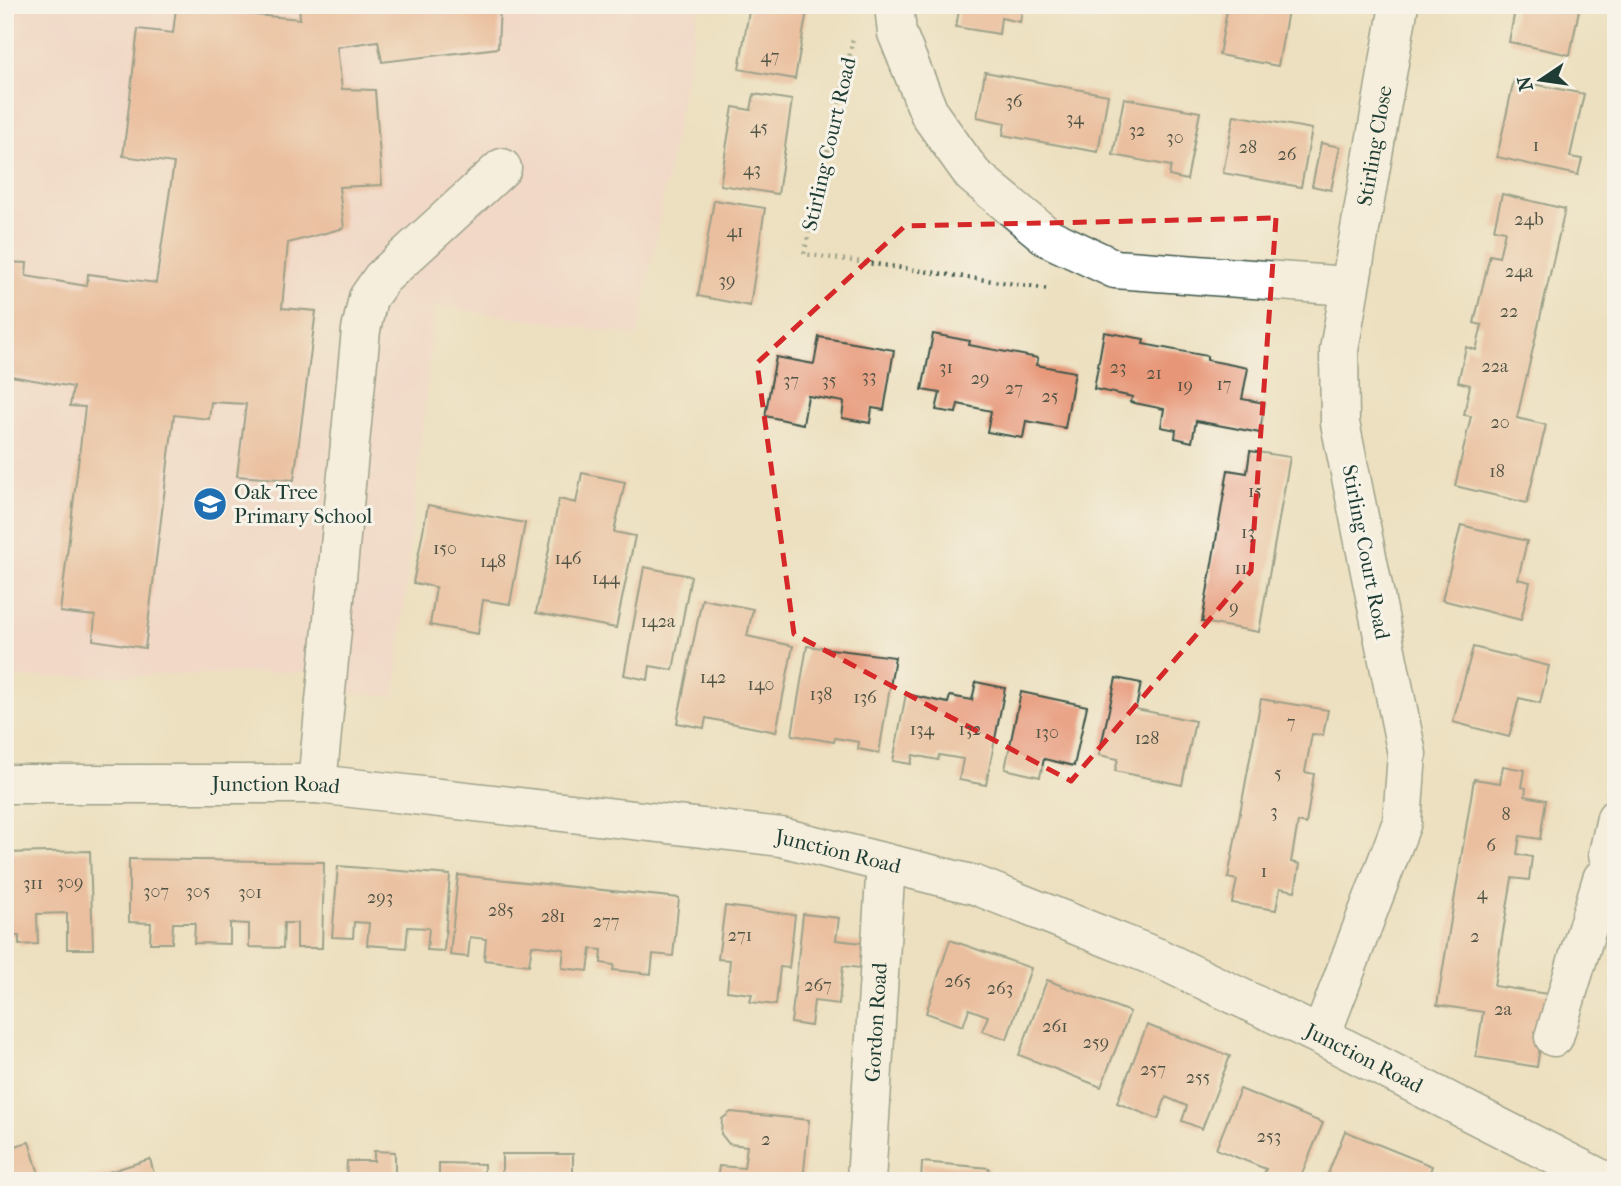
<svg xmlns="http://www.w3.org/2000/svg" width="1621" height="1186" viewBox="0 0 1621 1186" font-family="'IM FELL French Canon',serif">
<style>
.built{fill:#f7cfd1}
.building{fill:#e79778}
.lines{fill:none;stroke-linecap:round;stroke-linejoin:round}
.minor-casing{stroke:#3e5549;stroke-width:41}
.path{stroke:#3e5549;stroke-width:4.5;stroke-dasharray:2 5;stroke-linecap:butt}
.minor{stroke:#fff;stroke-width:38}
.marked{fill:none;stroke:#d62828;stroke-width:5;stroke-dasharray:14 9;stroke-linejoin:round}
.labels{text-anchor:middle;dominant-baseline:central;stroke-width:6;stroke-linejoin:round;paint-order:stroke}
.number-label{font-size:18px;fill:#515445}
.street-label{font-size:21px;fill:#1f3d34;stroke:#f7f3e8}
.poi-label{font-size:21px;fill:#1f3d34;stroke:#f7f3e8;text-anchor:start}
</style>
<rect width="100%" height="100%" fill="#f7f3e8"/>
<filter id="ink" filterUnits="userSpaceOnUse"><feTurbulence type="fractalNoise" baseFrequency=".0143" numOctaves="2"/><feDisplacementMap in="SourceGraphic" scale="14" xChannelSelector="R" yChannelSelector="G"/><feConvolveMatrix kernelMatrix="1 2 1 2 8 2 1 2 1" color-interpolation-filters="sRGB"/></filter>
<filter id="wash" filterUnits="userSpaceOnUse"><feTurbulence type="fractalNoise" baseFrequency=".00686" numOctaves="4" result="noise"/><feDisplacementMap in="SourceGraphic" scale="28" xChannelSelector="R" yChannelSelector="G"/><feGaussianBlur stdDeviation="1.57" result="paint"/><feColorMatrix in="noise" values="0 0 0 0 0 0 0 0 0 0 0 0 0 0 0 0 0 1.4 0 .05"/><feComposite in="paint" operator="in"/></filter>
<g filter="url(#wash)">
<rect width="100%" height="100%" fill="#ece0c0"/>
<path class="built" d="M5 5H699L638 336 435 306 395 696 319 692 309 672 20 678 5 683Z"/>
<g id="blocks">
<g class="building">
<path d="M299 5H500L498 48 382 62 378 41 337 47 342 89 375 90 382 185 339 187 344 228 288 243 282 308 316 311 294 480 237 476 246 404 211 402 209 419 174 415 145 648 93 640 95 616 60 612 85 407 70 406 73 387 5 375V262L27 263 26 276 87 286 88 274 156 283 174 163 123 156 138 29 173 33 176 8 300 19Z"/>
<path d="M750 5H808L795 79 739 69Z"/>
<path d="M960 5H1023L1020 22 1001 18 999 34 956 27Z"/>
<path d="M1228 5H1289L1278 66 1219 55Z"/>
<path d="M1516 5H1580L1570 55 1509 42Z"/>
<path d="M985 72 1108 95 1098 152 1003 135 1005 123 977 117Z"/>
<path d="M1514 80 1584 94 1570 157 1582 159 1578 175 1497 157Z"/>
<path d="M754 94 792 100 778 194 720 185 733 107 751 110Z"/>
<path d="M1124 98 1200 112 1187 180 1169 176 1171 166 1113 155Z"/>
<path d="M1234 115 1312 129 1301 187 1223 173Z"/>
<path d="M1321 143 1340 147 1331 190 1312 186Z"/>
<path d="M1502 194 1565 209 1517 418 1546 425 1527 503 1455 486 1471 416 1464 415 1470 385 1458 382 1466 347 1476 350 1482 325 1474 323 1490 255 1499 257 1505 231 1494 229Z"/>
<path d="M714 200 765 208 750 306 698 296Z"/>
<path d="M1104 332 1144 339 1143 344 1207 356V360L1248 368 1242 399 1265 403 1260 433 1196 421 1192 442 1175 438 1176 430 1161 427 1164 409 1130 402 1133 397 1094 389Z"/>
<path d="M933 334 970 341 969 345 1038 358 1036 365 1075 372 1065 428 1026 421 1023 438 987 432 991 411 958 404 956 413 936 410 940 393 922 390Z"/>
<path d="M819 337 894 350 884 410 872 408 870 423 842 418 844 402 808 396 803 424 765 416 776 357 814 364Z"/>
<path d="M1250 451 1290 457 1259 632 1202 622 1228 470 1247 473Z"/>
<path d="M582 473 625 482 614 532 635 536 616 628 536 613 559 499 576 503Z"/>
<path d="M428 505 525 523 510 604 483 600 478 634 430 625 436 587 413 583Z"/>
<path d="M1461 525 1527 541 1518 579 1530 582 1521 620 1442 600Z"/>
<path d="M644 567 691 576 673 670 650 666 648 680 624 675Z"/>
<path d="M702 599 753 609 747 636 793 646 776 732 706 718 704 728 677 723Z"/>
<path d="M807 646 895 657 879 753 858 749 859 742 835 738 834 742 792 735Z"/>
<path d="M1473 647 1549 666 1540 703 1519 698 1509 737 1453 722Z"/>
<path d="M1116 678 1141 683 1136 709 1195 721 1182 785 1115 771 1118 759 1099 755Z"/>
<path d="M976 682 1005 688 986 785 959 780 963 759 939 755 938 760 913 755 911 764 893 761 906 694 948 703 950 696 972 700Z"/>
<path d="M1021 692 1087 706 1074 766 1044 759 1040 777 1005 769Z"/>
<path d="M1261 699 1328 710 1323 735 1312 734 1305 772 1314 774 1306 824 1298 822 1291 862 1300 864 1295 891 1280 888 1276 910 1232 903 1237 880 1228 878Z"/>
<path d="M1503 766 1525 770 1522 787 1526 788 1525 796 1546 800 1540 839 1520 836 1517 854 1532 857 1529 880 1512 878 1494 986 1548 994 1537 1067 1476 1057 1483 1012 1437 1005 1474 779 1500 783Z"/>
<path d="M90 851 93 949H67V913L37 914 38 944 19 945V936H5V853Z"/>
<path d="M129 859 324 862 322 948H297V923H284L283 948 249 947V924L230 923V944L194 943 195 923H173L172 943H150L151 923 129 922Z"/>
<path d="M338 866 450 875 444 951 427 950 429 928 408 927 406 948 367 945 369 923 354 922 353 938 332 937Z"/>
<path d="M458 875 679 898 673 956 653 954 651 974 613 970 614 965 601 963 602 950 591 949 588 971 562 968 564 949 532 945 529 965 484 960 486 939 470 937 468 957 450 955Z"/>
<path d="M725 906 795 915 789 968 780 967 776 1005 750 1002 752 994 727 991 730 960 718 959Z"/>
<path d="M803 914 839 918 836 940 872 944 869 969 843 966 839 1004 814 1001 811 1026 791 1023Z"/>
<path d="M950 940 1031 968 1007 1039 982 1031 988 1016 969 1009 963 1026 926 1013Z"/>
<path d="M1047 980 1130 1012 1101 1087 1019 1055Z"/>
<path d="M1147 1025 1230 1056 1202 1129 1182 1121 1187 1106 1166 1097 1158 1119 1117 1103Z"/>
<path d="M1240 1089 1323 1123 1299 1181H1261L1266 1169 1216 1149Z"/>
<path d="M731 1112 809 1120 803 1181H717L719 1166 744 1168 747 1146 729 1144 721 1134 722 1119Z"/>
<path d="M1345 1131 1432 1166 1427 1181H1325Z"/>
<path d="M29 1142 41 1180 5 1181V1149Z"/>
<path d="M374 1151 395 1152V1181H346L347 1161H374Z"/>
<path d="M502 1154H573V1181H494V1174H502Z"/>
<path d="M150 1159 156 1181H83V1180Z"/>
<path d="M922 1162 989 1168 987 1181H921Z"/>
<path d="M439 1163 484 1164V1181H439Z"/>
</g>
</g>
</g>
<g filter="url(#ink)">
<use href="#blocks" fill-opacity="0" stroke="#3e5549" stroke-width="2"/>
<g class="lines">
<g class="minor-casing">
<g id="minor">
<path d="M894 5 897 33 930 115 973 175 1049 238 1115 269 1348 286"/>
<path id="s1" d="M5 784H317L781 837 886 863 975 885 1156 957 1321 1036 1605 1181"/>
<path d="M317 784 361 330 368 298 382 278 502 168"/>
<path d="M1616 818 1608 854 1616 867"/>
<path id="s2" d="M1321 1036 1402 822 1407 754 1340 423 1339 350 1399 5"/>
<path d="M1554 1037 1602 879 1616 869"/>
<path id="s3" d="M866 1181 886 863"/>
</g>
</g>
<path class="path" d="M853 40 804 254 1049 289"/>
<use href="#minor" class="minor"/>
</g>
</g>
<path d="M0 0H1621V1186H0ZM1276 218 1251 571 1071 781 794 634 757 363 905 226Z" fill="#ece0c0" fill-opacity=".55" fill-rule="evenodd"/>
<path class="marked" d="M1276 218 1251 571 1071 781 794 634 757 363 905 226Z"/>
<defs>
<g id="school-disc" transform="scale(1.75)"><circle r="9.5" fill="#1f6fb2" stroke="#f7f3e8"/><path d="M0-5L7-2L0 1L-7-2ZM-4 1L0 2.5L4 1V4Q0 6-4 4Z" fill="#fff"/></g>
</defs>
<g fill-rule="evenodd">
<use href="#school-disc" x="210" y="504"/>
</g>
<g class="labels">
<g class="number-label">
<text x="770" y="56">47</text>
<text x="1014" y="101">36</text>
<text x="1075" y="118">34</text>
<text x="759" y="127">45</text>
<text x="1137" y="130">32</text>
<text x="1175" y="137">30</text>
<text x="1536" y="145">1</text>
<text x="1248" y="147">28</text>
<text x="1287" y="154">26</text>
<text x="752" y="169">43</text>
<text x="1529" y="219">24b</text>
<text x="735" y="231">41</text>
<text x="1519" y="271">24a</text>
<text x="727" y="280">39</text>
<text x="1509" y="311">22</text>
<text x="1495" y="366">22a</text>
<text x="946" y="367">31</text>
<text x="1118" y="367">23</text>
<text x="1154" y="373">21</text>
<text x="869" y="376">33</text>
<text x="980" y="378">29</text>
<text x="791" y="380">37</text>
<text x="829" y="380">35</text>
<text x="1224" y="384">17</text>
<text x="1185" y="385">19</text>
<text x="1014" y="388">27</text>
<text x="1050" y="396">25</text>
<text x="1500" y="422">20</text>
<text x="1497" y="471">18</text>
<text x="1255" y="491">15</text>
<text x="1248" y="532">13</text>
<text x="445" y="548">150</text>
<text x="568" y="558">146</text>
<text x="493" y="561">148</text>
<text x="1241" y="568">11</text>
<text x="606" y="578">144</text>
<text x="1234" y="607">9</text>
<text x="658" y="621">142a</text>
<text x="713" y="677">142</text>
<text x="761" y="684">140</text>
<text x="821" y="694">138</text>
<text x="865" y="697">136</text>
<text x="1291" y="722">7</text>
<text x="922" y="729">134</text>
<text x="970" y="729">132</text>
<text x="1047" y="732">130</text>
<text x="1147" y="738">128</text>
<text x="1278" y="773">5</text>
<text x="1274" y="811">3</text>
<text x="1506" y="814">8</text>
<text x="1491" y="845">6</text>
<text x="1264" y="871">1</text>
<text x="70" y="882">309</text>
<text x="33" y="883">311</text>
<text x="156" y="891">307</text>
<text x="198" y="891">305</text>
<text x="250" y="892">301</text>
<text x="1482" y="893">4</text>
<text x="380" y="897">293</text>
<text x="501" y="910">285</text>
<text x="553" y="916">281</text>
<text x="606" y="921">277</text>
<text x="740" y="935">271</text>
<text x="1475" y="936">2</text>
<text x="958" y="981">265</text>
<text x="818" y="985">267</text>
<text x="1000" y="988">263</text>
<text x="1503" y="1009">2a</text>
<text x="1055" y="1026">261</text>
<text x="1096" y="1042">259</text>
<text x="1153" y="1069">257</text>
<text x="1198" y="1077">255</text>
<text x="1269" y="1136">253</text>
<text x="766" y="1139">2</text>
</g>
<g class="street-label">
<text transform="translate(829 144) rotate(-77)">Stirling Court Road</text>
<text stroke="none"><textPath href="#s2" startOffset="915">Stirling Close</textPath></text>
<text transform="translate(1366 552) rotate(79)">Stirling Court Road</text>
<text stroke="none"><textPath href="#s1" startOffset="271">Junction Road</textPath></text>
<text stroke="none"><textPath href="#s1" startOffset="838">Junction Road</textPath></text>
<text stroke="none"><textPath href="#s3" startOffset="159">Gordon Road</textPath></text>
<text stroke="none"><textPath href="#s1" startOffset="1405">Junction Road</textPath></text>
</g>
<g class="poi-label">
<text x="234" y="492">Oak Tree<tspan x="234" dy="24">Primary School</tspan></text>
</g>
</g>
<rect width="1621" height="1186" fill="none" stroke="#f7f3e8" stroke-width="28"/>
<g transform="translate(1541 80) rotate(257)" stroke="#f7f3e8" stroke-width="5" paint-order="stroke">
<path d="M0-5L12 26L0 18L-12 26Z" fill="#1f3d34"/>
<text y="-10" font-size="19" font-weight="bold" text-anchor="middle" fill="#1f3d34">N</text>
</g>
</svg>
